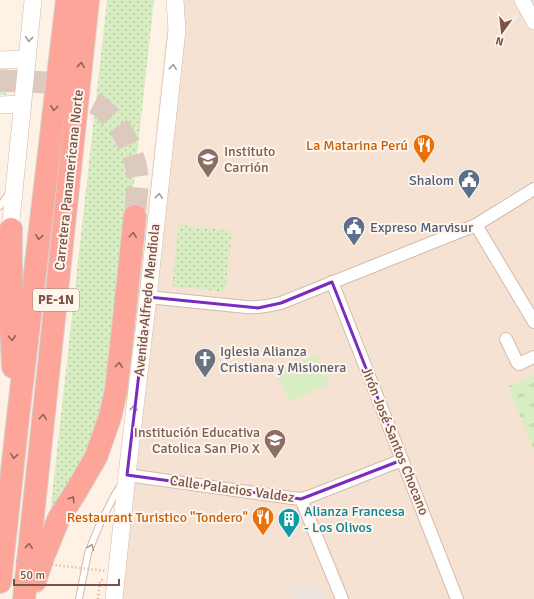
<svg xmlns="http://www.w3.org/2000/svg" width="534" height="599" viewBox="0 0 534 599" font-family="Signika,sans-serif">
<style>
.residential{fill:#f6e2d3}
.industrial{fill:#ede4df}
.grass{fill:url(#grass-dots)}
.park{fill:url(#park-tufts)}
.pitch{fill:#d9edc2}
.lines{fill:none;stroke-linecap:round;stroke-linejoin:round}
.motorway-tunnel{stroke:#ddcabe;stroke-width:22;stroke-dasharray:22 11;stroke-linecap:butt}
.service-casing{stroke:#d3b9ac;stroke-width:8}
.minor-casing{stroke:#d3b9ac;stroke-width:14}
.tertiary-casing{stroke:#d3b9ac;stroke-width:16}
.secondary-casing{stroke:#d6b8aa;stroke-width:18}
.motorway-casing{stroke:#d9cfcc;stroke-width:24}
.service{stroke:#fff;stroke-width:6}
.minor{stroke:#fff;stroke-width:12}
.tertiary{stroke:#fff;stroke-width:15}
.secondary{stroke:#fff;stroke-width:17}
.motorway{stroke:#fca598;stroke-width:22}
.path-bridge{stroke:#daad9d;stroke-width:2.5;stroke-dasharray:1 3;stroke-linecap:butt}
.oneway{stroke:#af9891}
.oneway2{stroke:#936358}
.marked{fill:none;stroke:#7b2cbf;stroke-width:3;stroke-linejoin:round}
.labels{text-anchor:middle;dominant-baseline:central;stroke-width:4;stroke-linejoin:round;paint-order:stroke}
.shield{fill:#fff5ed;stroke:#a1847a;stroke-width:1}
.shield-label{font-size:13px;font-weight:bold;fill:#795348}
.food-label{font-size:14px;fill:#c56008;stroke:#fff5ed;text-anchor:end}
.education-label{font-size:14px;fill:#785e54;stroke:#fff5ed;text-anchor:start}
.street-label{font-size:14px;fill:#795348;stroke:#fff5ed}
.service-label{font-size:14px;fill:#4e5e75;stroke:#fff5ed;text-anchor:end}
.worship-label{font-size:14px;fill:#5b616d;stroke:#fff5ed;text-anchor:start}
.culture-label{font-size:14px;fill:#0d838f;stroke:#fff5ed;text-anchor:start}
</style>
<defs>
<pattern id="grass-dots" width="8" height="8" patternUnits="userSpaceOnUse"><rect width="8" height="8" fill="#d9edc2"/><path d="M2 2h.1M6 6h.1" fill="none" stroke="#b5c3a0" stroke-width="1.8" stroke-linecap="round"/></pattern>
<pattern id="park-tufts" width="24" height="20" patternUnits="userSpaceOnUse"><rect width="24" height="20" fill="#d9edc2"/><path d="M3 7l-1-3M5 7V3M7 7l1-3M15 17l-1-3M17 17v-4M19 17l1-3" fill="none" stroke="#b5c3a0"/></pattern>
</defs>
<rect width="100%" height="100%" fill="#fef1e5"/>
<path class="residential" d="M167 0H534V599H106L169 10Z"/>
<path class="industrial" d="M294 584 323 588 326 599H294Z"/>
<g class="grass">
<path d="M107 0H154L112 381 94 442 49 523Z"/>
<path d="M0 68H7L6 95H0Z"/>
<path d="M179 225 232 231 225 292 172 286Z"/>
</g>
<path class="park" d="M534 375V450L508 387Z"/>
<path class="pitch" d="M316 355 329 384 290 402 276 373Z"/>
<g class="lines">
<path class="motorway-tunnel" d="M0 81H23L52 83 73 92 101 107 115 122 123 133 131 150 136 166 138 181 135 216"/>
<g class="service-casing">
<g id="service">
<path d="M0 206 9 193"/>
<path d="M79 599 88 553 99 526 114 496 121 485"/>
</g>
</g>
<g class="minor-casing">
<g id="minor">
<path d="M476 225 534 322"/>
<path d="M332 282 457 599"/>
<path d="M148 297 246 307C258 308 269 306 281 303L476 225 534 189"/>
<path d="M506 339 517 362 519 364 534 357"/>
<path d="M127 475 292 498 301 499 311 496 402 460"/>
<path d="M301 499 342 599"/>
</g>
</g>
<g class="tertiary-casing">
<path id="tertiary" d="M522 0 534 22"/>
</g>
<g class="secondary-casing">
<g id="secondary">
<path d="M0 60 27 59"/>
<path d="M0 105 23 104"/>
<path d="M9 241 33 0"/>
<path d="M114 599 127 475 148 297 177 30 175 0"/>
</g>
</g>
<g class="motorway-casing">
<g id="motorway">
<path d="M11 229V326L13 367"/>
<path d="M35 581 43 557 59 518 75 493 96 457 110 417 116 391 122 338 135 216"/>
<path d="M0 582 18 417 67 0"/>
<path d="M24 599 88 0"/>
</g>
</g>
<use href="#service" class="service"/>
<use href="#minor" class="minor"/>
<use href="#tertiary" class="tertiary"/>
<use href="#secondary" class="secondary"/>
<use href="#motorway" class="motorway"/>
<g class="path-bridge">
<path d="M0 559 107 571"/>
<path d="M98 599 100 581 103 579 105 580"/>
</g>
</g>
<defs><path id="oneway-chevron" d="M-2-3.5L2.5 0L-2 3.5" fill="none" stroke-width="1.6" stroke-linecap="round" stroke-linejoin="round"/></defs>
<g class="oneway">
<use href="#oneway-chevron" transform="translate(29 39) rotate(96)"/>
<use href="#oneway-chevron" transform="translate(173 67) rotate(-84)"/>
<use href="#oneway-chevron" transform="translate(159 196) rotate(-84)"/>
<use href="#oneway-chevron" transform="translate(134 408) rotate(-83)"/>
<use href="#oneway-chevron" transform="translate(91 547) rotate(-68)"/>
</g>
<g class="oneway2">
<use href="#oneway-chevron" transform="translate(81 65) rotate(-84)"/>
<use href="#oneway-chevron" transform="translate(54 108) rotate(97)"/>
<use href="#oneway-chevron" transform="translate(133 235) rotate(-84)"/>
<use href="#oneway-chevron" transform="translate(39 237) rotate(97)"/>
<use href="#oneway-chevron" transform="translate(12 338) rotate(87)"/>
<use href="#oneway-chevron" transform="translate(119 365) rotate(-83)"/>
<use href="#oneway-chevron" transform="translate(43 417) rotate(-84)"/>
<use href="#oneway-chevron" transform="translate(14 456) rotate(96)"/>
<use href="#oneway-chevron" transform="translate(72 499) rotate(-57)"/>
<use href="#oneway-chevron" transform="translate(29 546) rotate(-84)"/>
</g>
<path class="marked" d="M332 282 402 460 301 499 127 475 148 297 258 308 281 303Z"/>
<defs>
<g id="restaurant-pin" transform="scale(1.15)"><path d="M0 17L-7.5 6A9.5 9.5 0 1 1 7.5 6Z" fill="#e8710a" stroke="#fff5ed"/><path d="M-5-6h1v4h1v-4h1v4h1v-4h1v5L-1.5 .5V6h-2V.5L-5-1ZM5-6V6H3V1.5H1.5Q1.5-4 5-6Z" fill="#fff"/></g>
<g id="university-pin" transform="scale(1.15)"><path d="M0 17L-7.5 6A9.5 9.5 0 1 1 7.5 6Z" fill="#8d6e63" stroke="#fff5ed"/><path d="M0-5L7-2L0 1L-7-2ZM-4 1L0 2.5L4 1V4Q0 6-4 4Z" fill="#fff"/></g>
<g id="civic-pin" transform="scale(1.15)"><path d="M0 17L-7.5 6A9.5 9.5 0 1 1 7.5 6Z" fill="#5c6f8a" stroke="#fff5ed"/><path d="M-.6-6.5H3V-4.5H.6V-3L4-1V1h2V6H-6V1h2V-1L-.6-3ZM-1.2 2.5V6h2.4V2.5Z" fill="#fff"/></g>
<g id="church-pin" transform="scale(1.15)"><path d="M0 17L-7.5 6A9.5 9.5 0 1 1 7.5 6Z" fill="#6b7280" stroke="#fff5ed"/><path d="M-1.2-6h2.4v3.5h3.3v2.4h-3.3V6h-2.4V-.1h-3.3v-2.4h3.3Z" fill="#fff"/></g>
<g id="school-pin" transform="scale(1.15)"><path d="M0 17L-7.5 6A9.5 9.5 0 1 1 7.5 6Z" fill="#8d6e63" stroke="#fff5ed"/><path d="M0-5L7-2L0 1L-7-2ZM-4 1L0 2.5L4 1V4Q0 6-4 4Z" fill="#fff"/></g>
<g id="building-pin" transform="scale(1.15)"><path d="M0 17L-7.5 6A9.5 9.5 0 1 1 7.5 6Z" fill="#0f9aa8" stroke="#fff5ed"/><path d="M-4-6H4V6H1V3H-1V6H-4ZM-2.5-4.3h1.7v1.8h-1.7ZM.8-4.3h1.7v1.8H.8ZM-2.5-1h1.7V.8h-1.7ZM.8-1h1.7V.8H.8Z" fill="#fff"/></g>
</defs>
<g fill-rule="evenodd">
<use href="#restaurant-pin" x="424" y="145"/>
<use href="#university-pin" x="208" y="159"/>
<use href="#civic-pin" x="469" y="180"/>
<use href="#civic-pin" x="354" y="227"/>
<use href="#church-pin" x="205" y="359"/>
<use href="#school-pin" x="275" y="440"/>
<use href="#restaurant-pin" x="263" y="517"/>
<use href="#building-pin" x="289" y="519"/>
</g>
<g class="labels">
<rect class="shield" x="33" y="289" width="46" height="22" rx="3"/>
<g class="shield-label">
<text x="56" y="300">PE-1N</text>
</g>
<g class="food-label">
<text x="408" y="145">La Matarina Perú</text>
<text x="248" y="517">Restaurant Turistico "Tondero"</text>
</g>
<g class="education-label">
<text x="224" y="151">Instituto<tspan x="224" dy="16">Carrión</tspan></text>
<text x="260" y="432" text-anchor="end">Institución Educativa<tspan x="260" dy="16">Catolica San Pio X</tspan></text>
</g>
<g class="street-label">
<text transform="translate(69 180) rotate(-84)">Carretera Panamericana Norte</text>
<text transform="translate(147 300) rotate(-84)">Avenida Alfredo Mendiola</text>
<text transform="translate(395 441) rotate(68)">Jirón José Santos Chocano</text>
<text transform="translate(232 489) rotate(8)">Calle Palacios Valdez</text>
</g>
<g class="service-label">
<text x="454" y="180">Shalom</text>
<text x="370" y="227" text-anchor="start">Expreso Marvisur</text>
</g>
<g class="worship-label">
<text x="220" y="351">Iglesia Alianza<tspan x="220" dy="16">Cristiana y Misionera</tspan></text>
</g>
<g class="culture-label">
<text x="304" y="511">Alianza Francesa<tspan x="304" dy="16">- Los Olivos</tspan></text>
</g>
</g>
<g transform="translate(502 32) rotate(195)" stroke="#fff5ed" stroke-width="3" paint-order="stroke">
<path d="M0-3L7 15L0 10L-7 15Z" fill="#795348"/>
<text y="-6" font-size="11" font-weight="bold" text-anchor="middle" fill="#795348">N</text>
</g>
<path d="M14 579v6h105v-6" fill="none" stroke="#795348" stroke-width="2"/>
<text x="20" y="579" font-size="12" fill="#795348" stroke="#fff5ed" stroke-width="3" paint-order="stroke">50 m</text>
</svg>
